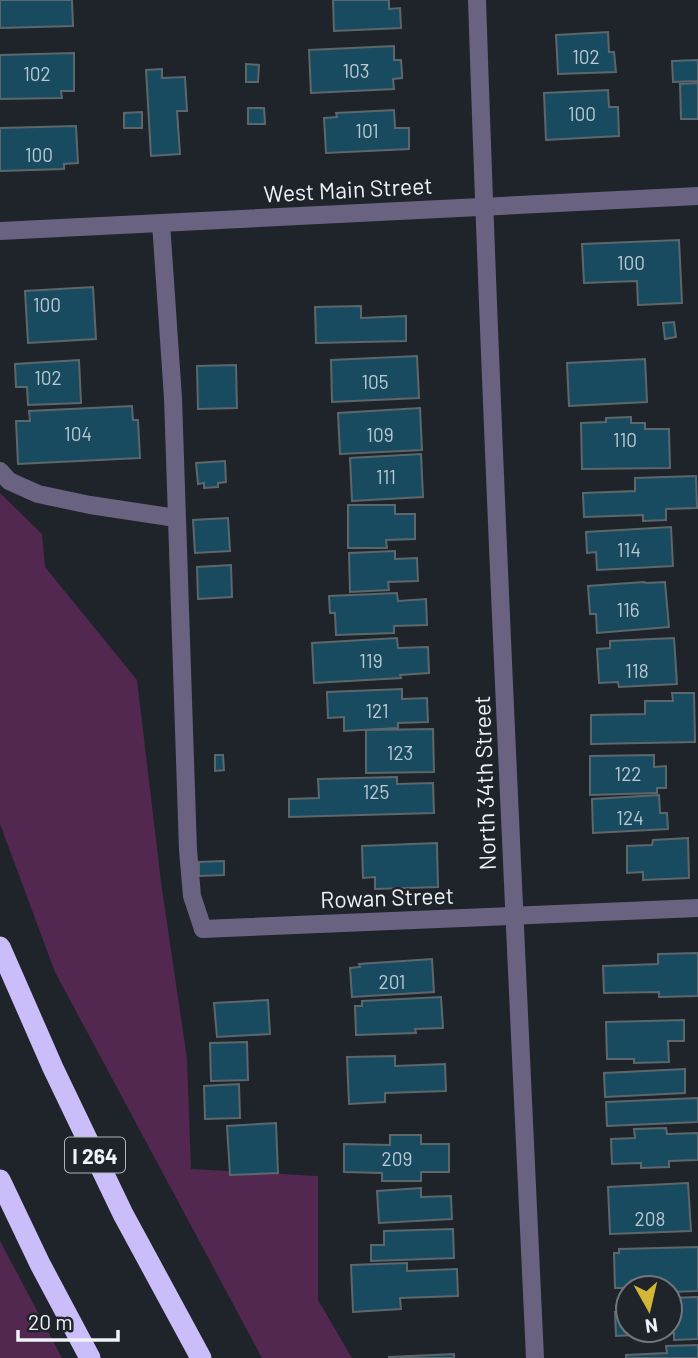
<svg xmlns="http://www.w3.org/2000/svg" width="698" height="1358" viewBox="0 0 698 1358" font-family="Barlow,sans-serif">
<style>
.green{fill:#522851}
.building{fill:#194b60;stroke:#5c676c;stroke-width:2}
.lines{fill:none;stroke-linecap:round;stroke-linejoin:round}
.service{stroke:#696280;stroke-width:18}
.minor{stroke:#696280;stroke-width:18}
.tertiary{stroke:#696280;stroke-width:18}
.motorway{stroke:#cbbdf9;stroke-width:21}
.labels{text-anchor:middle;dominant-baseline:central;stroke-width:5;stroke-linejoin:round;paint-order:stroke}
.number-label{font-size:19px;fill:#bac8d1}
.shield{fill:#1f232a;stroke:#b1b4ba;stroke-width:2}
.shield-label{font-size:21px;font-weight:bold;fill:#eff2f7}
.street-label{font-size:23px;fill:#eff2f7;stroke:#1f232a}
</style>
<rect width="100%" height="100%" fill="#1f232a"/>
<g class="green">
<path d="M0 493 42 534 45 567 137 680 161 882 187 1059 191 1169 318 1176V1300L352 1358H262L55 972 0 824Z"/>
<path d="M0 1241 62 1358H0Z"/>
</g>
<g class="building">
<path d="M0 0H72L73 26 0 28Z"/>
<path d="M333 0H389V9L400 8 401 28 334 31Z"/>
<path d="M608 32 609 52H614L616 72 558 74 556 35Z"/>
<path d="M394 46V60H401L402 73V78L393 79 394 89 311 93 309 50Z"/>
<path d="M74 53V91H61L62 98 0 99V55Z"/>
<path d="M698 60V81L673 82 672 61Z"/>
<path d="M246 64 259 65 258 82H246Z"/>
<path d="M162 69V78L185 77 187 111H177L180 154 151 156 146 70Z"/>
<path d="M698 83V119H681L680 84Z"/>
<path d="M608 90 609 107H618L619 136 546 140 544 93Z"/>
<path d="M248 108H264L265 124H248Z"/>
<path d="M394 110 395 128H409V149L326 153 324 118 337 117 336 113Z"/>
<path d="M142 112V128H124V113Z"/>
<path d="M76 126 78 163 64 164V169L0 171V128Z"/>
<path d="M679 240 682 303 638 305 637 281 584 283 582 244Z"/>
<path d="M93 287 96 339 28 343 25 291Z"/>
<path d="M361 306V318L406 316V341L316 343 315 307Z"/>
<path d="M674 322 676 337 665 339 663 323Z"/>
<path d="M417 356 419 398 332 402 331 360Z"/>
<path d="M645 359 647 402 569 406 567 363Z"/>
<path d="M79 360 81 403 28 405 27 387H16L15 364Z"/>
<path d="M236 365 237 408 198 409 197 366Z"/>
<path d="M132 406 133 420H138L140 458 18 464 16 421H30L29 411Z"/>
<path d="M420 408 422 450 340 454 338 413Z"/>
<path d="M631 417V423H645V429H669L670 468 582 469 581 423 606 422V418Z"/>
<path d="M421 454 423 497 352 501 350 458Z"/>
<path d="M225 461 226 482 218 483V487L204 488V483L198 484 196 463Z"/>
<path d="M696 476 697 508 666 509V520L643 521V515L584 517 583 493 635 491V478Z"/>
<path d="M348 505H395V514H415V539L386 540 387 548H348Z"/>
<path d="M228 518 230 551 195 553 193 520Z"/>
<path d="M671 527 673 566 597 570 596 552 587 553 586 532Z"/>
<path d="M395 551V559L417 558 418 581 388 582 389 590 350 592 349 553Z"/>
<path d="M231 565 232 597 198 599 197 567Z"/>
<path d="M644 582 646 583 665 582 669 627 597 633 596 614H590L588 586Z"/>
<path d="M397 593 398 601 426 599 427 625 394 626V633L336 635 335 613H330L329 596Z"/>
<path d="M397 638 398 648 428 647 429 673 400 675 401 678 314 683 312 643Z"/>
<path d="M674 638 677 684 619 687 618 682 599 683 597 649 610 648V641Z"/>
<path d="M402 689V699L427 698 428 722 398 723V728L344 731V717L328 718 327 692Z"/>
<path d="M672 693H694L695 742 591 744V715L645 714V701H673Z"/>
<path d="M433 729 434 772 366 773V730Z"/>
<path d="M215 755H223L224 770 215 771Z"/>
<path d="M654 755V767L666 766V788H657V793L590 795V756Z"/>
<path d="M397 777V784L433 783 434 813 289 817V799L319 798 318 779Z"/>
<path d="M659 795 660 813H667L668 829 593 833 592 799Z"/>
<path d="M688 838 689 878 643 880V872L627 873V846L652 845 653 840Z"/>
<path d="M437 843 438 887 375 889V877L363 878 362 846Z"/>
<path d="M224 861V875L199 876V862Z"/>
<path d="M698 953V996L659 997V992L604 993 603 966 658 964V954Z"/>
<path d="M432 959 434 992 352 997 350 968 360 967 359 964Z"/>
<path d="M441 997 443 1028 415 1029 416 1033 356 1035 355 1006H362V1001Z"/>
<path d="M268 1000 270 1034 217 1037 214 1003Z"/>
<path d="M684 1020V1041H668L669 1062 634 1063V1059H607L606 1022Z"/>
<path d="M247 1042 248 1080 211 1081 210 1043Z"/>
<path d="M395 1056V1066L445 1064 446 1091 385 1093V1102L349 1104 347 1057Z"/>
<path d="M685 1069V1093L605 1097 604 1073Z"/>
<path d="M239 1084 240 1118 205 1119 204 1086Z"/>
<path d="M698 1098V1122L607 1126 606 1102Z"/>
<path d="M276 1123 278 1173 230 1175 227 1126Z"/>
<path d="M666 1128 667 1134 698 1133V1160L669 1161V1167L641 1168V1163L612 1164 611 1139 635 1138 634 1129Z"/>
<path d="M390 1135H421V1144H449V1172H421V1181H382V1173L344 1172V1144L390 1145Z"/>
<path d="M688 1183 691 1231 610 1234 608 1187Z"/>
<path d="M421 1188V1197L451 1196 452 1219 379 1223 377 1191Z"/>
<path d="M453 1229 454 1258 371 1261V1245H384V1231Z"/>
<path d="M698 1247V1291L670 1292V1288H628V1294H622V1288H615L614 1253H619V1249Z"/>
<path d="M407 1263V1271L457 1269 458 1296 400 1298 401 1309 353 1312 351 1265Z"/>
<path d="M698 1297V1339L674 1340V1333L616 1336 615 1312 628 1311V1330H670V1298Z"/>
<path d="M698 1345V1358H626V1355L667 1353 666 1346Z"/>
<path d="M454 1354V1358H389V1357Z"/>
</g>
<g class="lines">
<g class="service">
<path d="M161 223 173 398 188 850 192 896 203 929"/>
<path d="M0 471 9 481 38 494 90 505 176 518"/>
</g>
<g class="minor">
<path d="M0 231 698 196"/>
<path d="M203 929 698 908"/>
</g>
<path class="tertiary" d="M477 0C492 453 514 905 535 1358"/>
<g class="motorway">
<path d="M0 947 53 1068 123 1214 201 1358"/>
<path d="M0 1180 40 1264 90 1358"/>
</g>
</g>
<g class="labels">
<g class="number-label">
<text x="586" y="56">102</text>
<text x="356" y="70">103</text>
<text x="37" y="73">102</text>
<text x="582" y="113">100</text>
<text x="367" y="130">101</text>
<text x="39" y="154">100</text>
<text x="631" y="262">100</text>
<text x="47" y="304">100</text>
<text x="48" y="377">102</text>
<text x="375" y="381">105</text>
<text x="78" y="433">104</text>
<text x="380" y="434">109</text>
<text x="625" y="439">110</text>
<text x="386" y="476">111</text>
<text x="629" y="549">114</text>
<text x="628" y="609">116</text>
<text x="371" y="660">119</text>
<text x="637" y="670">118</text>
<text x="377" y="710">121</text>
<text x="400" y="752">123</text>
<text x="628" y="773">122</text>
<text x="376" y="791">125</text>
<text x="630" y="817">124</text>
<text x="392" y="981">201</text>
<text x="397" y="1158">209</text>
<text x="650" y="1218">208</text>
</g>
<rect class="shield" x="65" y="1137.5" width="60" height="35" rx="5"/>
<g class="shield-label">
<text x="95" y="1155">I 264</text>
</g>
<g class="street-label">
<text transform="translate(348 189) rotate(-3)">West Main Street</text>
<text transform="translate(484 783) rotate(-92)">North 34th Street</text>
<text transform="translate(387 897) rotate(-2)">Rowan Street</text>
</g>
</g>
<g transform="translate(649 1309) rotate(172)"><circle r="33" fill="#1f232a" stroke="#72767c" stroke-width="2"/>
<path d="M0-5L12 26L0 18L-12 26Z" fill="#d3b635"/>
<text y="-10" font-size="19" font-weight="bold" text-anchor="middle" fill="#eff2f7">N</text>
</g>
<path d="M18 1330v10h100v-10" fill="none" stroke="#eff2f7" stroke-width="3.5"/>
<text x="28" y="1330" font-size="21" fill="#eff2f7" stroke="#1f232a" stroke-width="5" paint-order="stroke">20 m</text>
</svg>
